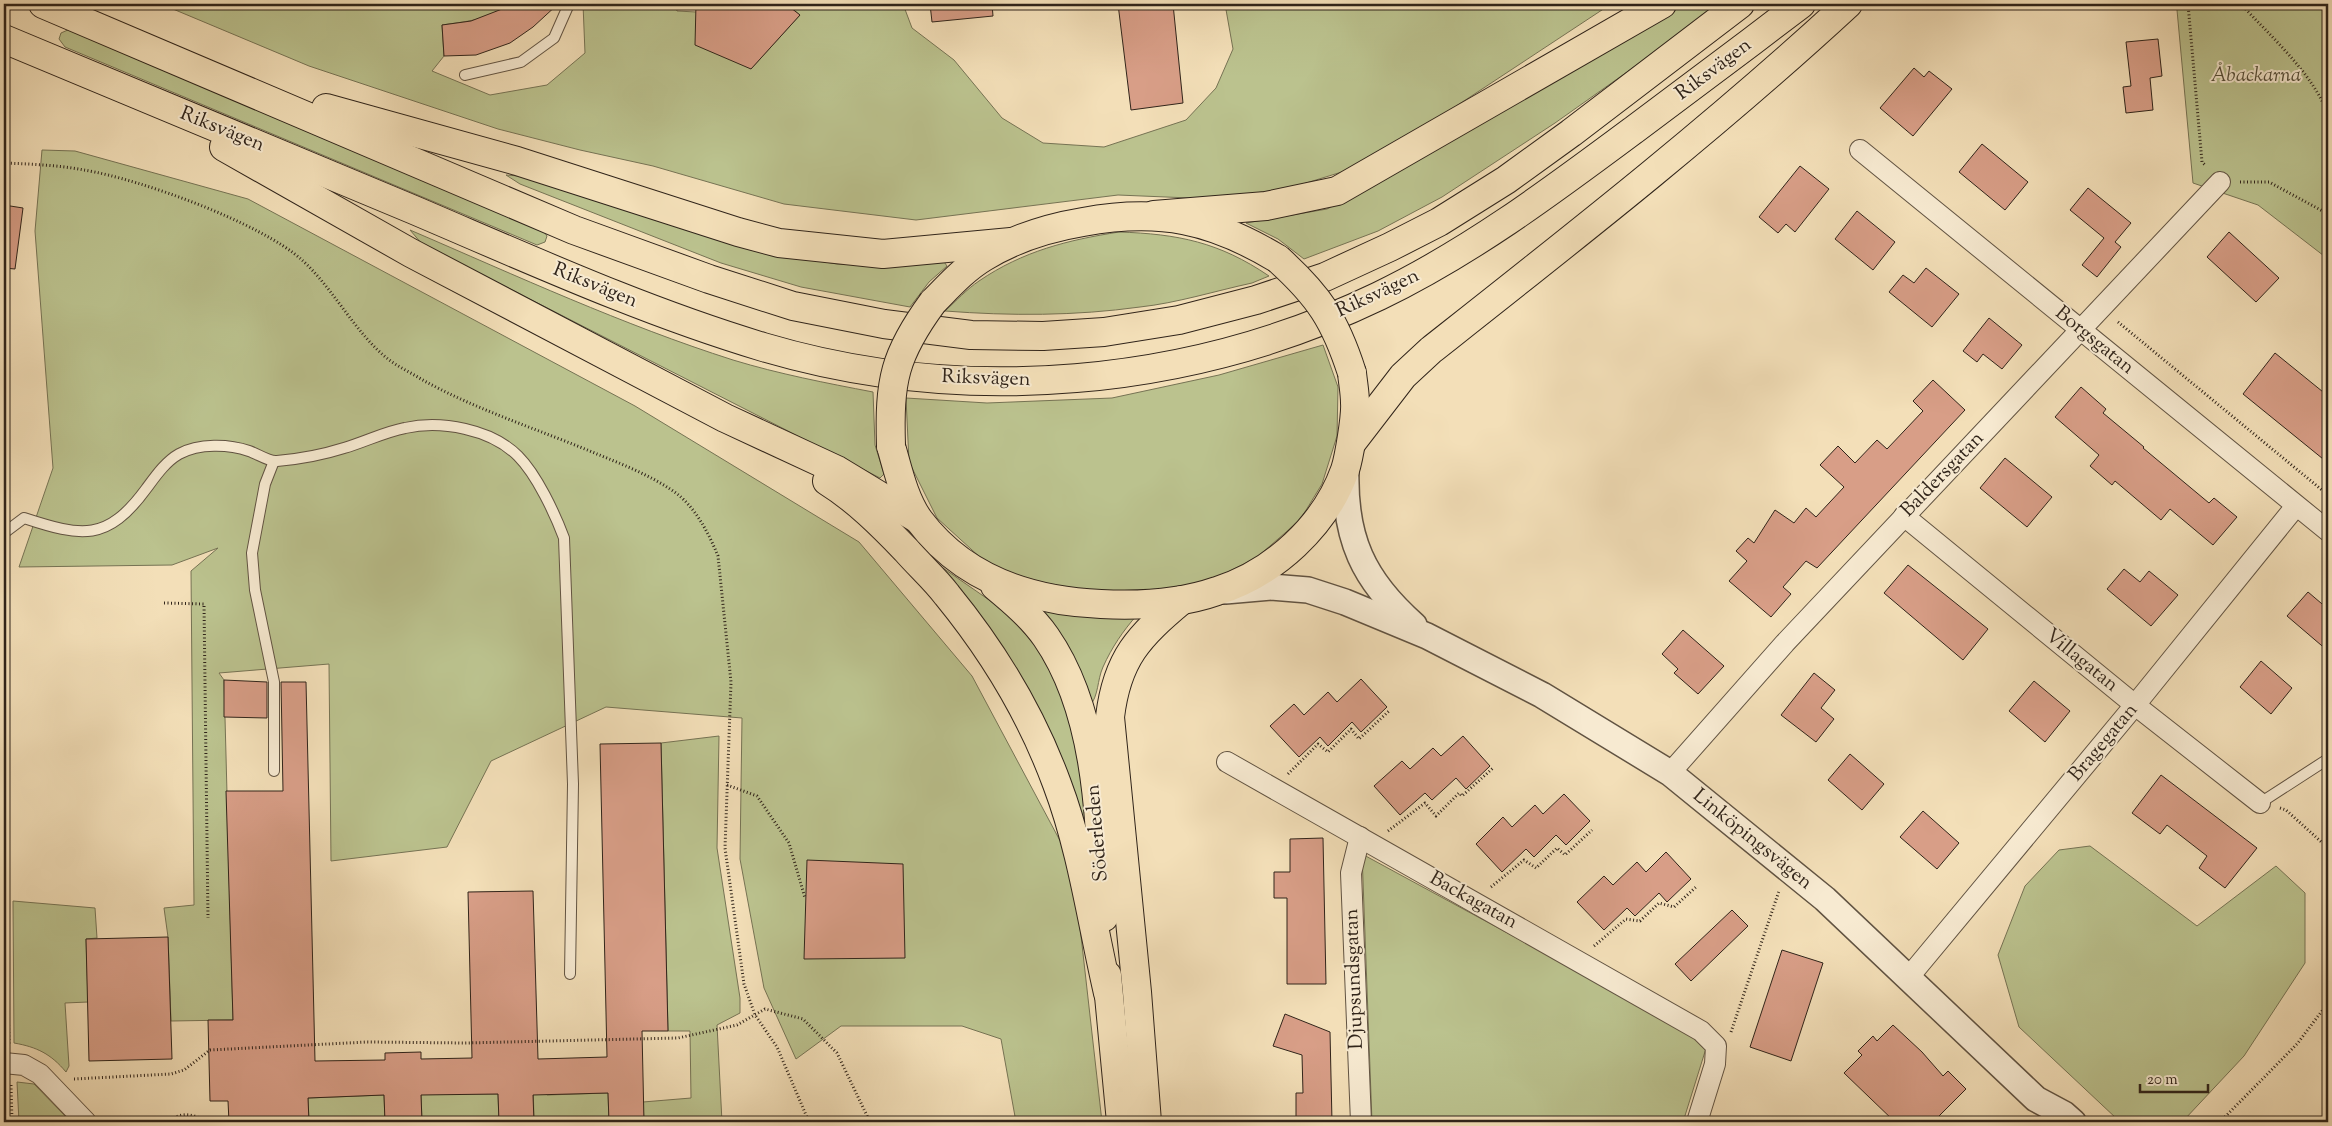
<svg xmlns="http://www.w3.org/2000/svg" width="2332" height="1126" viewBox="0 0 2332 1126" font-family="'Sorts Mill Goudy',serif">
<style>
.green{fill:#bbc28e;stroke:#767354}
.building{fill:#d89e87;stroke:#30241a}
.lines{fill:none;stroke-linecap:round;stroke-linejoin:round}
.service-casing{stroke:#615342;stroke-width:12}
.minor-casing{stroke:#615342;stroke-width:22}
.tertiary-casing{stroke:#615342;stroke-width:28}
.trunk-casing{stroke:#30241a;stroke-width:30}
.path{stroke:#30241a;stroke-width:3;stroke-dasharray:1 2.5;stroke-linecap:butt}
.service{stroke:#f7ead1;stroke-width:10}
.minor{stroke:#f7ead1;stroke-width:20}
.tertiary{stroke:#f7ead1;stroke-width:25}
.trunk{stroke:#f3dfb8;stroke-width:28}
.trunk-bridge-casing{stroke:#30241a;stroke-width:30;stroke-linecap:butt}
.trunk-bridge{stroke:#f3dfb8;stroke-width:28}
.labels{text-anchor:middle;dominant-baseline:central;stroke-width:4;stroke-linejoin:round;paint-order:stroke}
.street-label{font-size:20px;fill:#30241a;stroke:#f7ead1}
.park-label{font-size:20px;font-style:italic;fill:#534c37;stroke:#f7ead1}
</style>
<rect width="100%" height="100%" fill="#f3dfb8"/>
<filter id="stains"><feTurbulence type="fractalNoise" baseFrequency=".004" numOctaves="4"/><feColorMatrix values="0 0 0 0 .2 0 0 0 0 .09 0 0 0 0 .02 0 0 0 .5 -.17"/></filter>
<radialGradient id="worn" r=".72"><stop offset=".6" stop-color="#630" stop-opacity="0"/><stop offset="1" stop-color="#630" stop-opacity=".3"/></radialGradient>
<g class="green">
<path d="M161 4H507C492 20 462 22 442 25L444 56 432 71 490 95 547 85 585 53 583 4H675L677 11 696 12 751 69 800 15 786 4H903L912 28 954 60 1002 118 1043 143 1104 147 1186 120 1216 88 1233 49 1225 4H1611L1426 126 1345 171 1290 188 1214 199 1118 195 916 220 784 204 653 166 580 150 498 129 309 66Z"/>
<path d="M1674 4H1718L1644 60 1555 123 1442 197 1378 231 1304 259 1278 239 1246 223 1327 209 1389 177Z"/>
<path d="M2174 4H2328V259L2258 205 2193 183 2177 10Z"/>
<path d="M70 29 542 229 547 236 545 242 537 245 65 47 59 39 61 33Z"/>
<path d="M42 150 75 151 248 199 635 406 859 542 972 676 1073 865 1102 1122H1016L1001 1039 962 1026H841L796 1059 764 988 740 859 742 718 606 707 491 761 447 847 331 861 329 664 219 673 224 680 233 1020 171 1021 168 937 164 908 194 905 191 571 218 548 172 565 19 567 53 468 35 231Z"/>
<path d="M506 175 533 177 772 253 837 264 894 266 942 259 947 266 929 282 910 307 801 287 721 263 520 184Z"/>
<path d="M410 230C517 276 623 325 733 360 779 374 826 383 873 392L875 445 884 474 880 478 422 244Z"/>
<path d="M1119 232C1178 234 1219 242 1269 276L1252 283C1215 291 1177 303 1140 307 1075 316 1010 316 945 311 956 301 967 289 979 281 1023 251 1068 240 1119 232Z"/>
<path d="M1323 345 1338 387 1337 436 1322 484 1300 520 1256 558 1206 583 1134 598 1078 593 1023 579 983 560 937 518 909 462 906 398 987 403 1112 398 1219 375Z"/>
<path d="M943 568 1005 611 1036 646 1057 684 1075 737 1087 818 1084 829 943 575Z"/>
<path d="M1036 606 1137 615C1123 631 1112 647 1103 667 1097 680 1099 696 1089 707Z"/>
<path d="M719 736 717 848 740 998V1013L717 1025 722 1122H644L643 1102 691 1098 690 1031H668L661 743Z"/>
<path d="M2090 846 2197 926 2276 866 2305 893V963L2244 1056 2184 1120 2117 1119 2019 1027 1998 955 2025 886 2059 850Z"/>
<path d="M1362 854 1708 1042 1683 1122H1372Z"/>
<path d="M13 901 95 908 97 938 86 939 88 1002 65 1003 69 1066 66 1072C51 1054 37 1047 14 1043Z"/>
<path d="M533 1080 547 1095 608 1093 609 1122H534Z"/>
<path d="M17 1082 34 1084 71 1122H19Z"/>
<path d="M421 1094H498L499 1122H422Z"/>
<path d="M384 1095 385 1122H309L308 1098Z"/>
</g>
<g class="building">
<path d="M507 4H558L533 27 510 43 476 55 444 56 442 25 471 21 502 9Z"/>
<path d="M696 4H786L800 15 751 69 695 45Z"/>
<path d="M930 4H992L993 16 932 22Z"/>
<path d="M1118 4H1173L1183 103 1131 110Z"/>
<path d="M2158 39 2162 76 2150 78 2153 110 2126 113 2123 87 2131 86 2126 42Z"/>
<path d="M1914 68 1924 77 1929 71 1952 89 1913 136 1880 108Z"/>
<path d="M1982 144 2028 182 2005 210 1959 172Z"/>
<path d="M1800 166 1829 189 1795 232 1786 224 1778 233 1759 217Z"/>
<path d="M2088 188 2131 223 2115 242 2121 247 2097 277 2082 265 2104 238 2070 210Z"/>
<path d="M4 205 23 208 15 269 4 268Z"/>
<path d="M1857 211 1895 242 1873 270 1835 239Z"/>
<path d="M2229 232 2279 278 2256 302 2207 257Z"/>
<path d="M1926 268 1959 294 1932 327 1889 292 1903 275 1914 283Z"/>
<path d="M1989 318 2022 345 2002 369 1983 354 1977 362 1963 351Z"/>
<path d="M2275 353 2328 396V463L2243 394Z"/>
<path d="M1933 380 1965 410 1817 568 1806 561 1783 587 1791 594 1771 617 1729 581 1747 561 1736 551 1748 538 1754 543 1775 510 1794 523 1806 508 1816 517 1844 487 1820 465 1838 446 1855 463 1877 440 1887 449 1923 411 1913 401Z"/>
<path d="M2081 387 2106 409 2103 413 2144 447 2143 448 2209 503 2214 498 2237 517 2213 545 2170 509 2161 520 2115 481 2112 485 2090 466 2099 455 2055 417Z"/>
<path d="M2005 458 2052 497 2027 527 1980 488Z"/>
<path d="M1908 565 1988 629 1963 660 1884 593Z"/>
<path d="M2124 569 2140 582 2149 571 2178 595 2151 626 2107 589Z"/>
<path d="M2308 592 2328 609V651L2287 616Z"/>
<path d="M1683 630 1724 666 1698 694 1674 673 1678 669 1662 654Z"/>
<path d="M2261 661 2292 688 2271 714 2240 687Z"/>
<path d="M1814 673 1835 690 1821 708 1834 719 1816 742 1781 715Z"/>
<path d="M1361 679 1387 707 1361 732 1352 722 1328 746 1320 737 1299 757 1270 726 1294 704 1304 715 1328 692 1337 702Z"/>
<path d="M224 680 267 682V718L224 717Z"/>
<path d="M2034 681 2070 711 2045 742 2009 711Z"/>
<path d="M281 682H306L315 1061 385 1060V1053L421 1052V1059L472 1058 468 892 533 891 538 1059 607 1057 600 744 661 743 668 1031H642L644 1122H609L608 1093 533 1095 534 1122H499L498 1094 421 1095 422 1122H385L384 1095 308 1098 309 1122H229L228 1101H210L208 1020H233L226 791H283Z"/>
<path d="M1463 736 1490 766 1466 789 1456 778 1432 800 1425 793 1400 815 1374 786 1402 761 1410 769 1433 748 1441 756Z"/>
<path d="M1850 754 1884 784 1862 810 1828 780Z"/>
<path d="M2161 775 2257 848 2225 888 2199 868 2207 856 2167 825 2160 834 2132 813Z"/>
<path d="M1564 794 1590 821 1566 845 1556 835 1534 857 1526 849 1502 872 1476 844 1503 817 1512 827 1535 805 1543 814Z"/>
<path d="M1923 811 1959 843 1937 869 1900 837Z"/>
<path d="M1323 838 1326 984H1287V898H1274V872H1290V839Z"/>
<path d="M1666 852 1691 879 1667 902 1659 893 1635 916 1627 908 1604 930 1577 902 1604 876 1613 885 1637 862 1646 872Z"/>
<path d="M807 860 903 864 905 958 804 959Z"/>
<path d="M1732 910 1748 926 1691 981 1675 964Z"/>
<path d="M168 937 172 1059 89 1061 86 939Z"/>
<path d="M1782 950 1823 963 1791 1061 1750 1047Z"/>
<path d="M1285 1014 1330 1032 1332 1122H1296V1093H1303L1302 1055 1273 1046Z"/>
<path d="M1893 1025 1922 1052 1943 1076 1948 1071 1966 1089 1933 1122H1895L1844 1073 1862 1055 1858 1051 1873 1036 1877 1041Z"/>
</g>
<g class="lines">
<g class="service-casing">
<g id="service">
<path d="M465 75 521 62 554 38 569 4"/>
<path d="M4 533 24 518C82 537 107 542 146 489 155 477 165 462 179 454 199 443 229 444 249 451 258 454 269 462 277 461 300 459 322 455 344 448 365 442 384 432 405 428 441 420 491 429 518 456 537 475 555 514 564 538L573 784 570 974"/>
<path d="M274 771V682L255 590 252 553 265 484 274 461"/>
<path d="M2260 803 2328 759"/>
</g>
</g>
<g class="minor-casing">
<g id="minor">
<path d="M1860 150 2328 531"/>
<path d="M1904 516 2135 705 2260 803"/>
<path d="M1227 762 1701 1031 1716 1046 1715 1064 1697 1122"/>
<path d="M1670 773 1785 643 2220 182"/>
<path d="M1360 837 1351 873 1361 1122"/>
<path d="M1908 978 2135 705 2296 506"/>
<path d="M4 1063 24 1065 40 1074 86 1122"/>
</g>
</g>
<g class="tertiary-casing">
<g id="tertiary">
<path d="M1346 470C1344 538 1363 580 1414 625"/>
<path d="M1225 591 1271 587 1308 590 1345 602 1427 636 1542 695 1670 773 1825 899 2036 1099 2064 1114 2073 1122"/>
</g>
</g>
<g class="trunk-casing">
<g id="trunk">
<path d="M43 4 574 230 709 279 793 306 884 324 971 335 1043 336 1104 332 1179 320 1256 300 1325 277 1390 247 1439 222 1506 180 1571 133 1740 4"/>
<path d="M4 39C140 96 277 153 414 210 529 259 643 311 763 347 965 407 1190 387 1379 296 1472 251 1553 190 1635 129 1691 87 1746 46 1801 4"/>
<path d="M326 108 517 161 738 232 779 243 883 254 1011 242"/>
<path d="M224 147 411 253 725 418 837 470 918 519"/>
<path d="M1154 215 1266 206 1337 191 1662 4"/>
<path d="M933 302C949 286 964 269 984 257 1015 238 1047 228 1083 222 1159 208 1212 219 1278 259"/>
<path d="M1353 441 1403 376 1431 350C1573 238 1716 126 1848 4"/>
<path d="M891 446C898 470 904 499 919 520 963 579 1030 601 1101 604 1140 606 1180 604 1217 591 1274 573 1325 526 1345 470 1349 458 1356 416 1355 403 1355 393 1353 383 1352 373"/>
<path d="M827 481C856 499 882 525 906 550 919 565 935 579 947 595 992 650 1032 716 1057 784 1082 850 1092 924 1108 993"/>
<path d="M995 586C1013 601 1032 617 1046 637 1100 715 1100 826 1104 917"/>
<path d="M1107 975 1121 1122"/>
<path d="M1147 1122 1137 992 1110 717C1117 658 1139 636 1182 600"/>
</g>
</g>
<g class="path">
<path d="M2188 4 2202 162 2206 166"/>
<path d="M2241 4C2269 35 2316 76 2328 116"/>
<path d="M2328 160 2326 181 2328 205"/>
<path d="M4 163C30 164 58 165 84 170 140 179 261 223 302 260 334 289 355 333 388 359 398 367 410 372 421 379 474 409 540 430 597 454 624 465 652 476 676 493 696 508 709 534 718 556L731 682 725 848 744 984 755 1015 777 1047 809 1122"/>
<path d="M2240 182H2269L2328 214"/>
<path d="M2118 322 2328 495"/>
<path d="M164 603 204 604 208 918"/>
<path d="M1288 774 1318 744 1328 752 1351 729 1359 739 1390 710"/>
<path d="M727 785 757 796 789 843 805 898"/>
<path d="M2280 808 2286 810 2328 848"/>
<path d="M4 822 9 1044"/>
<path d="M1388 831 1425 803 1436 816 1459 793 1462 796 1493 768"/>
<path d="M1491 887 1524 860 1536 868 1557 848 1565 855 1592 830"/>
<path d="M1594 946 1626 919 1640 921 1659 903 1674 907 1696 887"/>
<path d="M1731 1032 1779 891"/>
<path d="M74 1079 171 1074 184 1070 210 1050 367 1042 465 1043 678 1038 737 1025 765 1009 803 1019 837 1053 870 1122"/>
<path d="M11 1085 12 1122"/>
<path d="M168 1122C180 1111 195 1114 207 1122"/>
<path d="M2220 1122 2297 1044 2328 1003"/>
</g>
<use href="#service" class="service"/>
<use href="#minor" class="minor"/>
<use href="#tertiary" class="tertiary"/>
<use href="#trunk" class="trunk"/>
<g class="trunk-bridge-casing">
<g id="trunk-bridge">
<path d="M1278 259C1319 296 1335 320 1352 373"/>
<path d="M891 446C889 381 894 355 933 302"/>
</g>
</g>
<use href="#trunk-bridge" class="trunk-bridge"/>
</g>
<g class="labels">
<g class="street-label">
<text transform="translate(1714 70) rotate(-37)">Riksvägen</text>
<text transform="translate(222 130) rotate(22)">Riksvägen</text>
<text transform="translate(595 286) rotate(22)">Riksvägen</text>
<text transform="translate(1378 294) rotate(-25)">Riksvägen</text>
<text transform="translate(2094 341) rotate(39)">Borgsgatan</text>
<text transform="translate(986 379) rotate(2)">Riksvägen</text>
<text transform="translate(1943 475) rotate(-46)">Baldersgatan</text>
<text transform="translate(2081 661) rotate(39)">Villagatan</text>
<text transform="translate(2104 743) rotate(-50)">Bragegatan</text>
<text transform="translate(1098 833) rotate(-95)">Söderleden</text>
<text transform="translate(1752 840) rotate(39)">Linköpingsvägen</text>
<text transform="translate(1473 901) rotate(29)">Backagatan</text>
<text transform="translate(1355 979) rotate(-92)">Djupsundsgatan</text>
</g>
<g class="park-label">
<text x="2256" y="76">Åbackarna</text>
</g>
</g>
<rect width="2332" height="1126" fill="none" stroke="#f3dfb8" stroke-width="20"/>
<rect x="5" y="5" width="2322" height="1116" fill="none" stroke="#30241a" stroke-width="2.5"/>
<rect x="10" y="10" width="2312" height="1106" fill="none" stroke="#30241a"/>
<path d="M2140 1084v8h68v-8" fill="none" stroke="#30241a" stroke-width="2.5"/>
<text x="2147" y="1084" font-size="15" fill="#30241a" stroke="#f7ead1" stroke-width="4" paint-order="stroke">20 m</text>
<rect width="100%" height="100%" filter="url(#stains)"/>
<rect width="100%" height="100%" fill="url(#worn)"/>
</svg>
